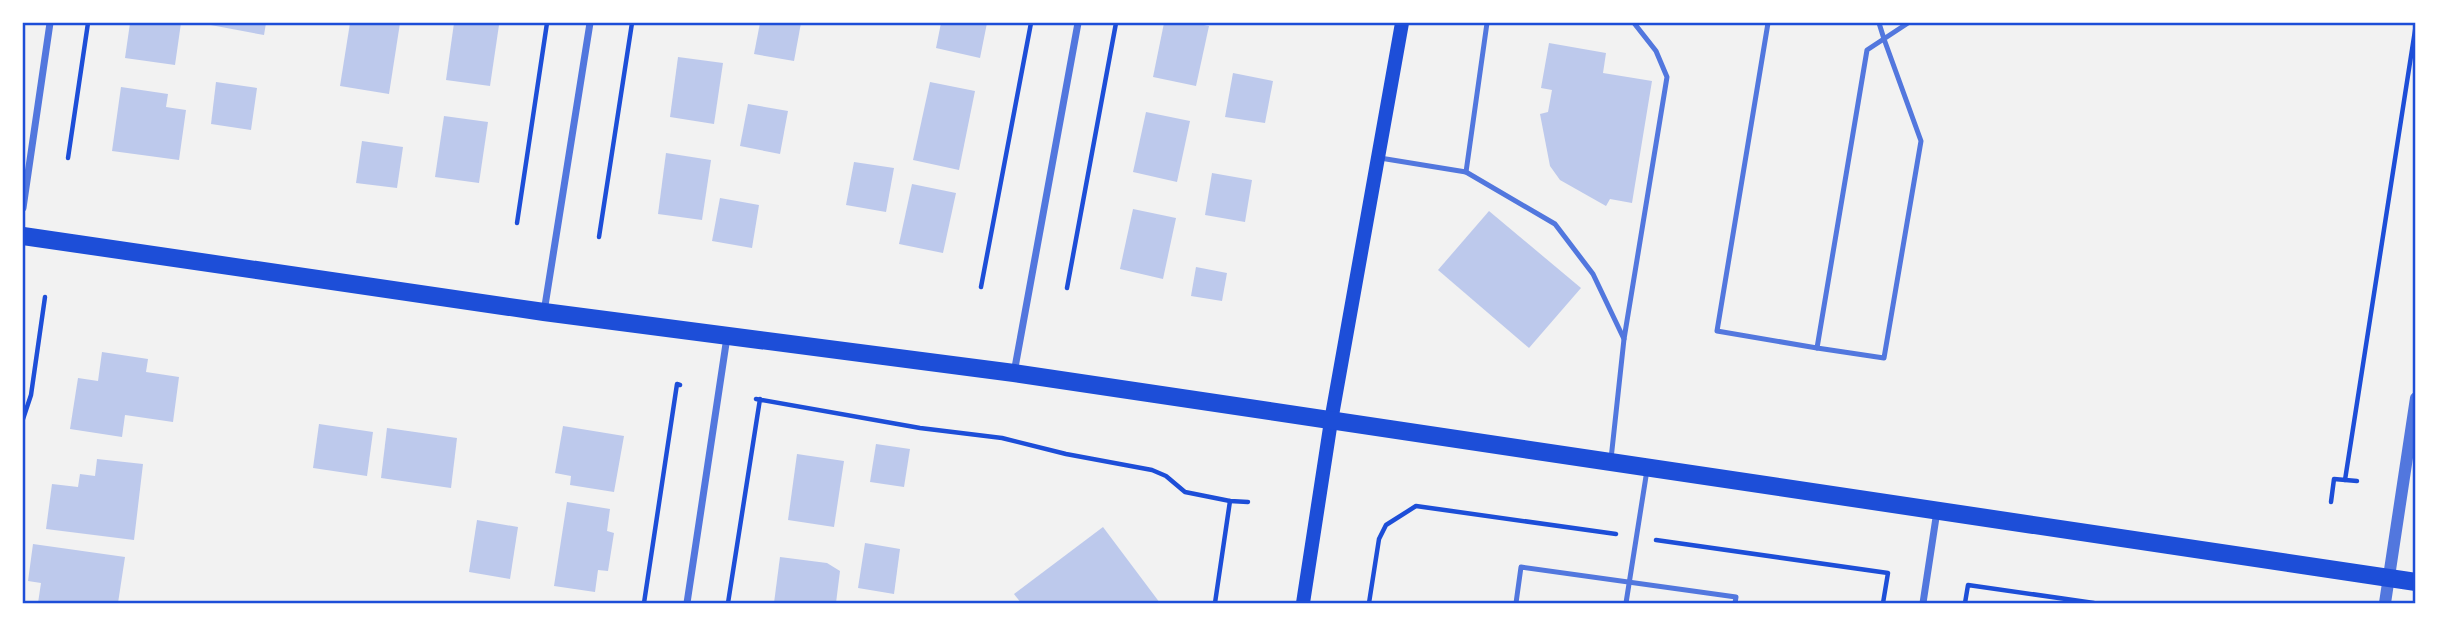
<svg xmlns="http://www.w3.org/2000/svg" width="2439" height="626" viewBox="0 0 2439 626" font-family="'Roboto Serif',serif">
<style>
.building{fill:#bdc9ec}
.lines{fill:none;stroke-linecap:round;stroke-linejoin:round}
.path{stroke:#1d4ed8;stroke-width:4.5}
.service{stroke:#5277de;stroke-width:5}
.minor{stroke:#5277de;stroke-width:7}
.tertiary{stroke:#5277de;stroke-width:12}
.secondary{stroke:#1d4ed8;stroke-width:14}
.primary{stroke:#1d4ed8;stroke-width:18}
.neatline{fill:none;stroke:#1d4ed8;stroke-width:2.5}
</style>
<rect width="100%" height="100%" fill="#f2f2f2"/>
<g class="building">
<path d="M130 23H181L175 65 125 58Z"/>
<path d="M200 23H266L264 35Z"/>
<path d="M350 23H400L389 94 340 86Z"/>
<path d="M454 23 499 25 490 86 446 80Z"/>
<path d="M760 23H801L794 61 754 54Z"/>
<path d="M941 23H987L980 58 936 48Z"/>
<path d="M1164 23H1194L1209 26 1196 86 1153 77Z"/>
<path d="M1549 43 1606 53 1603 73 1652 81 1632 203 1610 199 1606 206 1560 180 1550 166 1540 114 1548 112 1552 90 1541 88Z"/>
<path d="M678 57 723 63 714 124 670 117Z"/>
<path d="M1233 73 1273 81 1265 123 1225 117Z"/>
<path d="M216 82 257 88 251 130 211 124Z"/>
<path d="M930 82 975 91 959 170 913 160Z"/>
<path d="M121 87 168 94 166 107 186 110 179 160 112 151Z"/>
<path d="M748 104 788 111 780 154 740 146Z"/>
<path d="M1146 112 1190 121 1177 182 1133 172Z"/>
<path d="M444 116 488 122 479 183 435 177Z"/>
<path d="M362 141 403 147 397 188 356 183Z"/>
<path d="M666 153 711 160 702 220 658 214Z"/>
<path d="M854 162 894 168 886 212 846 205Z"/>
<path d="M1212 173 1252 180 1245 222 1205 215Z"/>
<path d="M912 184 956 193 943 253 899 244Z"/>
<path d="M720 198 759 205 752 248 712 241Z"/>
<path d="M1133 209 1176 218 1163 279 1120 269Z"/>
<path d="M1489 211 1581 288 1529 348 1438 270Z"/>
<path d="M1196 267 1227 273 1222 301 1191 296Z"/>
<path d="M102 352 148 359 146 372 179 377 173 422 125 415 122 437 70 429 78 378 98 381Z"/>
<path d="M319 424 373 432 367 476 313 468Z"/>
<path d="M563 426 624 436 614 492 570 485 571 476 555 473Z"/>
<path d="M387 428 457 438 451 488 381 478Z"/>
<path d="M876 444 910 449 904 487 870 482Z"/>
<path d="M797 454 844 461 834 527 788 520Z"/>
<path d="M97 459 143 464 134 540 46 529 52 484 78 487 80 474 95 476Z"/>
<path d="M567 502 610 509 607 531 614 533 608 571 598 570 595 592 554 586Z"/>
<path d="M477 520 518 527 510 579 469 572Z"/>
<path d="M1103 527 1160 603H1021L1014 594Z"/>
<path d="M865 543 900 549 894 594 858 588Z"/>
<path d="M33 544 125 557 118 603H38L41 583 28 581Z"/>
<path d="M780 557 827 563 840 571 836 603H774Z"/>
</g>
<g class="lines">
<g class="path">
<path d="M68 158 88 23"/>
<path d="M517 223 547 23"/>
<path d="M599 237 632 23"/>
<path d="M981 287 1031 23"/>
<path d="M1067 288 1116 23"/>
<path d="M756 399 920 428 1002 438 1066 454 1152 470 1166 476 1185 492 1230 501 1248 502"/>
<path d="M23 419 31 395 45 297"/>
<path d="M2345 480 2416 24"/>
<path d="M2331 502 2334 479 2357 481"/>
<path d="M1656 540 1888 573 1883 603"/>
<path d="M644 603 677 384 680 385"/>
<path d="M728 603 760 399"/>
<path d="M1215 603 1230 501"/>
<path d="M1369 603 1379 539 1386 525 1416 506 1616 534"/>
<path d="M1965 603 1968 585 2094 603"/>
</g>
<g class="service">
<path d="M1768 23 1717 331 1817 348"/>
<path d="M1879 23 1884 39 1921 141 1884 358 1817 348 1867 50 1908 23"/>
<path d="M1380 158 1466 172 1555 224 1593 274 1624 339 1611 459"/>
<path d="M1466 172 1487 23"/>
<path d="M1624 339 1667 77 1656 51 1634 23"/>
<path d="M1516 603 1521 567 1736 597 1735 603"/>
<path d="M1626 603 1647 470"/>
</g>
<g class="minor">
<path d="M23 208 50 23"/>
<path d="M544 312 590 23"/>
<path d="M1014 373 1078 23"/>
<path d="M687 603 727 337"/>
<path d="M1923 603 1937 511"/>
</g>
<path class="tertiary" d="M2385 603 2416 398"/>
<path class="secondary" d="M1303 603 1331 421 1402 23"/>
<path class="primary" d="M23 236 544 312 1014 373 2416 582"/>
</g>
<rect width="2439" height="626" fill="none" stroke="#ffffff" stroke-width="49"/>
<rect x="24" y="24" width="2390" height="578" class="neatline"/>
</svg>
